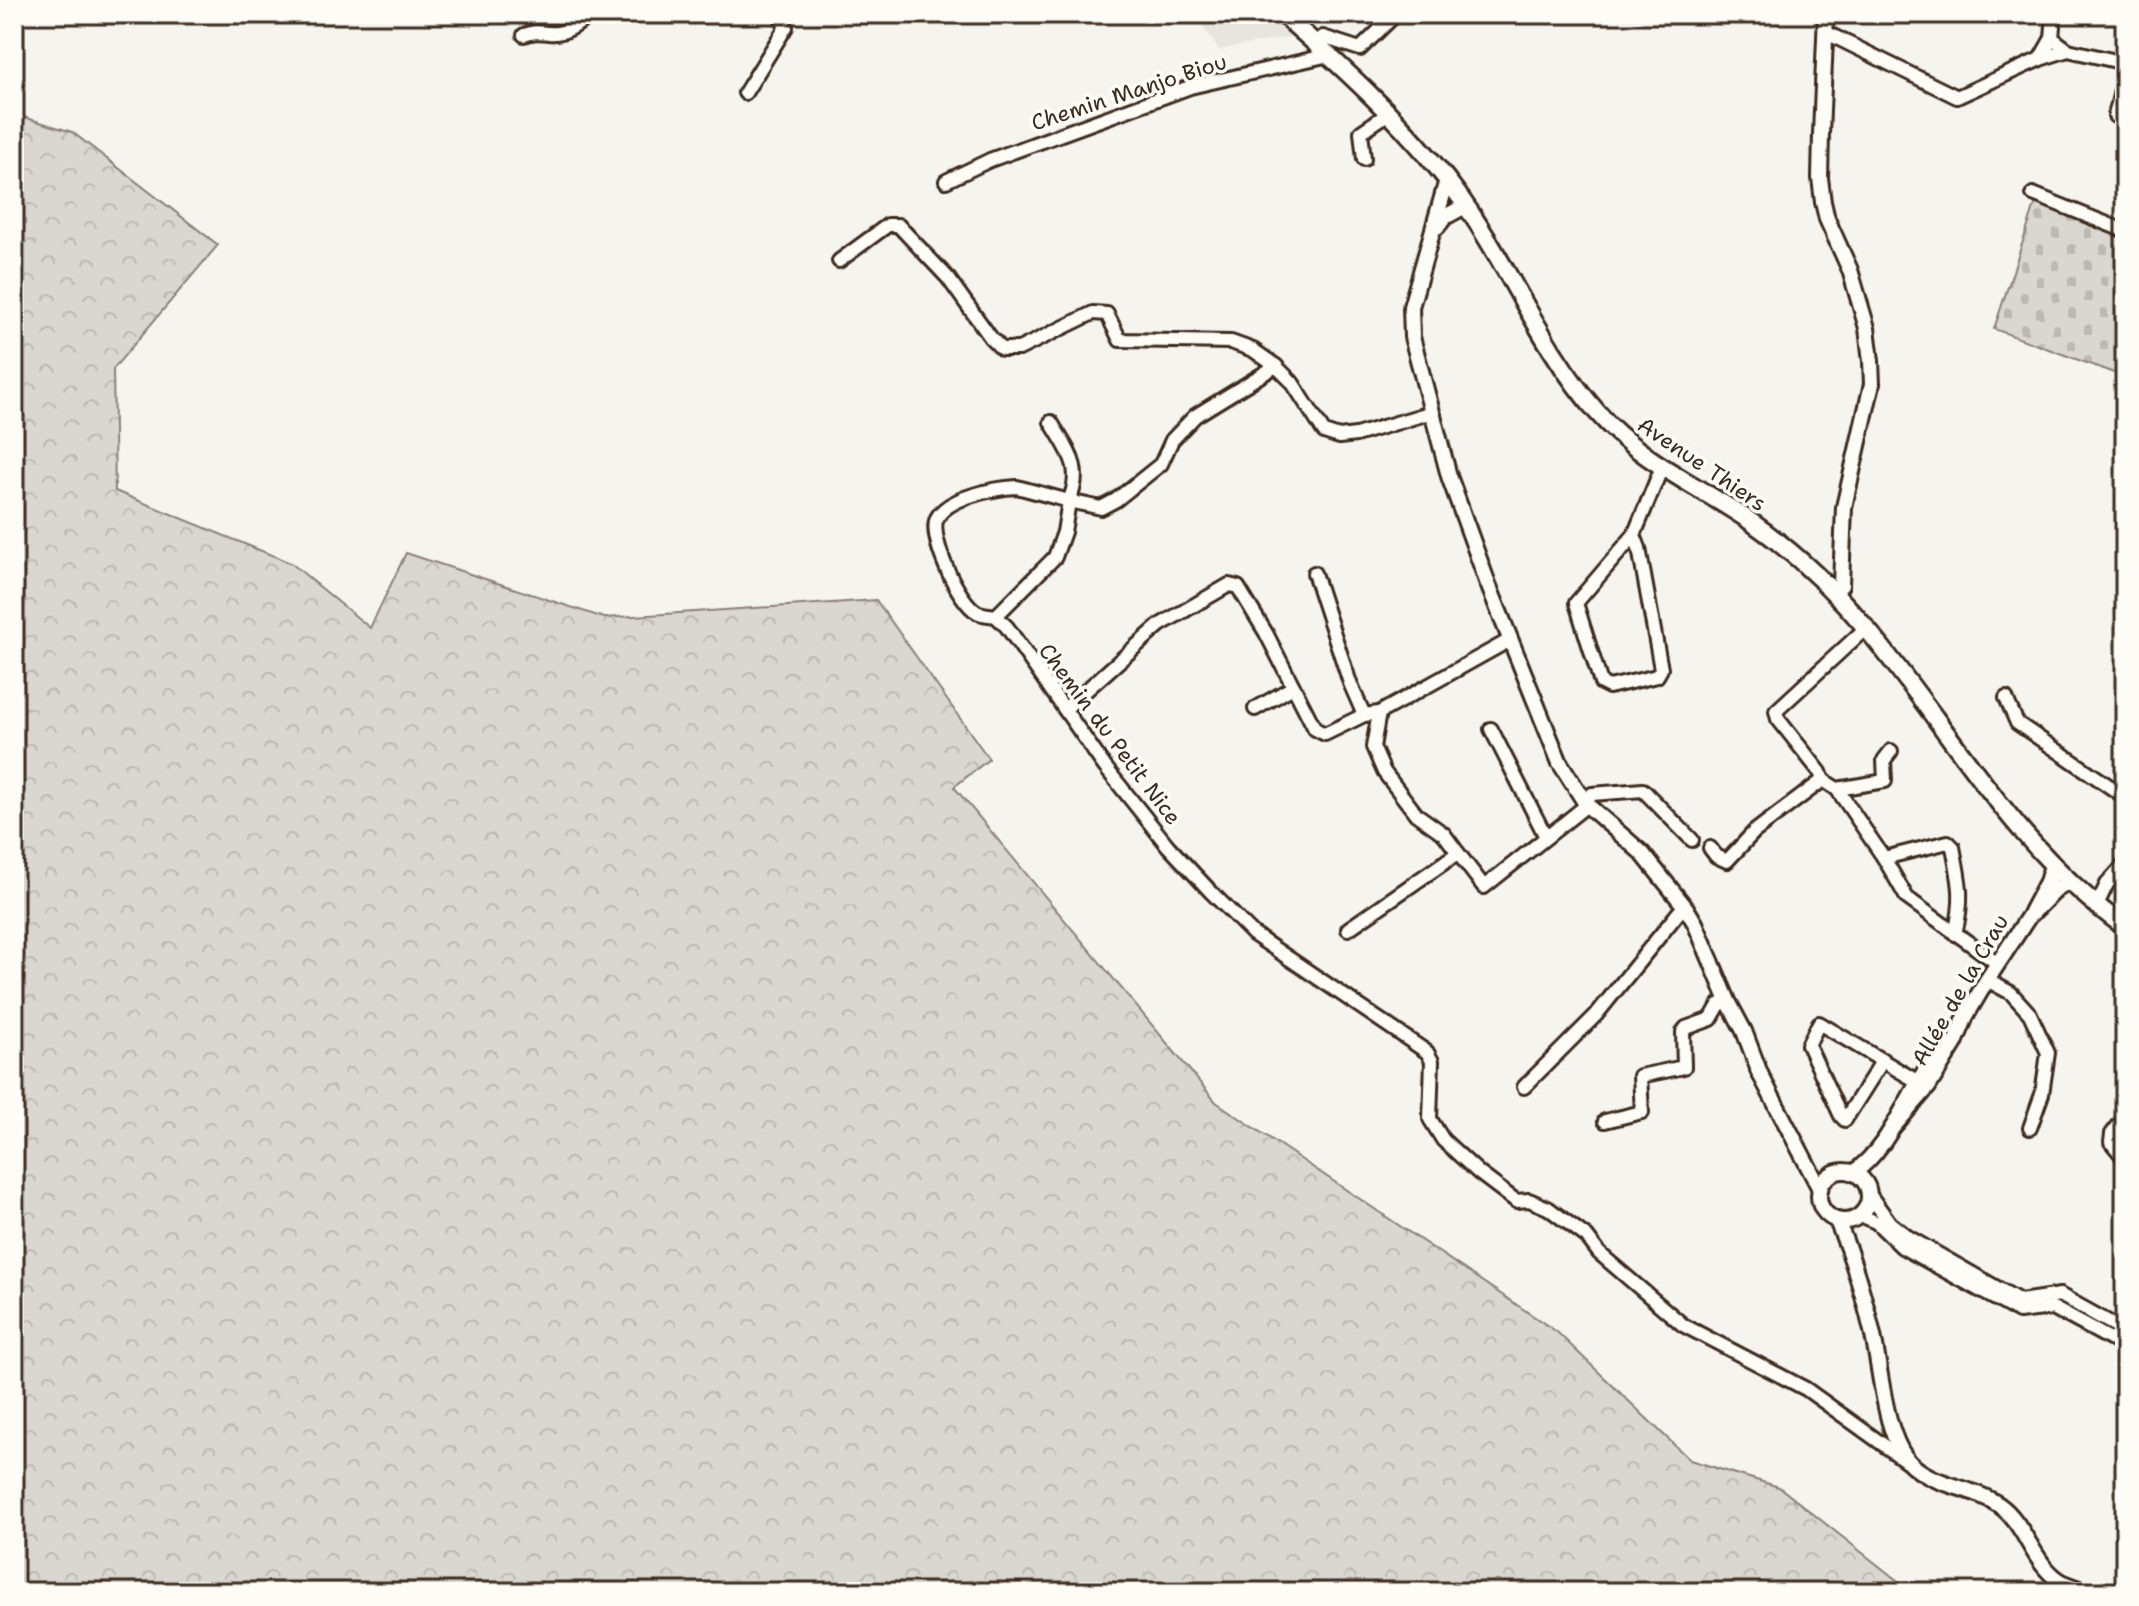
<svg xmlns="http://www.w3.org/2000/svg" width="2139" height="1606" viewBox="0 0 2139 1606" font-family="'Shantell Sans',sans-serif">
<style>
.built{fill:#e7e5df}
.forest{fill:url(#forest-crowns);stroke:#8a8077;stroke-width:2}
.cemetery{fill:url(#cemetery-stones);stroke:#8a8077;stroke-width:2}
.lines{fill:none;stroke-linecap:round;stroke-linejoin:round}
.minor-casing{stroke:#3b2a1e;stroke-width:18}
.tertiary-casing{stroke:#3b2a1e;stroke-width:20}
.secondary-casing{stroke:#3b2a1e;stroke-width:22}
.minor{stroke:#fdfcf7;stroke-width:12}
.tertiary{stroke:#fdfcf7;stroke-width:14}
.secondary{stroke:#fdfcf7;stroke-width:16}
.labels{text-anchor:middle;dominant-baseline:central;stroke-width:7;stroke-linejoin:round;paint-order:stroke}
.street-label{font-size:22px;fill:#3b2a1e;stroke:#fdfcf7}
</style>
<defs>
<pattern id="forest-crowns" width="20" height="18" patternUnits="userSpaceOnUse" patternTransform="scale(2)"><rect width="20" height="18" fill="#dad6d0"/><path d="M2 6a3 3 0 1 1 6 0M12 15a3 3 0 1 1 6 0" fill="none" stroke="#bcb8b2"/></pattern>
<pattern id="cemetery-stones" width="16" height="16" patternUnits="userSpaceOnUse" patternTransform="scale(2)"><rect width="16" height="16" fill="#dad6d0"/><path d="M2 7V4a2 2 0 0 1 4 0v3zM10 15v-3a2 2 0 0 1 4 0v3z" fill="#bcb8b2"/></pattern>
</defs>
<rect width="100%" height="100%" fill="#f5f4ee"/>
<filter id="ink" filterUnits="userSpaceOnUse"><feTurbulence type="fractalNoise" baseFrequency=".0125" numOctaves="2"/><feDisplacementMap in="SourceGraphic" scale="16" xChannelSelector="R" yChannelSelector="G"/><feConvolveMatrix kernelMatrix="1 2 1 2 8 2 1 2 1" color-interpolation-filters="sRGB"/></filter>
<g filter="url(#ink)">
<path class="built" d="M1194 14H1271L1295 36 1219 50Z"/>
<path class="forest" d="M14 114 72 132 218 245 113 369 115 491 291 563 370 628 406 553 604 618 876 600 989 759 954 787 1216 1102 1557 1332 1690 1460 1779 1487 1912 1592H14Z"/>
<path class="cemetery" d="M2036 202 2125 236V377L1994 329Z"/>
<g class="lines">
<g class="minor-casing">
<g id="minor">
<path d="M1827 33 1957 97 2040 59 2052 38 2054 14"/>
<path d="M524 35C536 31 538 32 549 33 566 35 579 24 590 14"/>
<path d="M1316 43 1323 37 1360 49 1396 14"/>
<path d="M2068 50 2125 63"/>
<path d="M2040 59 2068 50 2052 38"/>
<path d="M745 93 786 27 779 14"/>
<path d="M2115 116 2125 74"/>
<path d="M1364 159 1361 132 1389 113"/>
<path d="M946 181 990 160 1190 87 1329 55"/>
<path d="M2033 194 2125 231"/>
<path d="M839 261 888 225H898L948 278 991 338 1002 349H1019L1093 313 1107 314 1120 340 1231 342 1253 350 1276 366 1292 382 1324 432 1339 437 1356 435 1429 413 1434 415"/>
<path d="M1051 422C1068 451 1084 467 1069 501L1101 508 1116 500 1161 464 1172 440 1195 416 1276 366"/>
<path d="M1017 487 1069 501 1064 532 1055 557 996 616C991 615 982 615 977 612 959 603 928 537 937 518 948 497 996 488 1017 487Z"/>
<path d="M1634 535 1639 548 1661 669 1657 676 1609 687 1601 683 1576 603 1634 535 1662 467"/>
<path d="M1314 573 1350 683 1364 715"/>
<path d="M996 616 1007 627 1105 767 1168 846 1211 892 1253 934 1427 1052 1432 1061 1430 1119 1443 1140 1479 1173 1516 1201 1529 1200 1548 1208 1587 1237 1599 1253 1683 1325 1806 1389 1906 1461"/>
<path d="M1866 628 1776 711 1778 719 1820 772 1823 780 1837 789 1885 781 1884 760 1891 751"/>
<path d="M2006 698 2017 723 2125 797"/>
<path d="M1065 709 1160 625 1229 585 1238 587 1266 633 1315 729 1325 734 1364 715 1379 713 1510 640"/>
<path d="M1255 709 1293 687"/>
<path d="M1379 713 1373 747 1384 772 1416 814 1444 834 1458 853"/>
<path d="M1491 729 1546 837"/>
<path d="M1837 789 1884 858"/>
<path d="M1710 848 1716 856 1727 861 1754 832 1823 780"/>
<path d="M2097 905 2107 884 2125 864"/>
<path d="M1348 929 1458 853 1484 887 1582 809 1592 794 1643 790 1692 840"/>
<path d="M1955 934C1964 898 1960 883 1953 847L1948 842 1884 858 1907 898 1998 964"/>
<path d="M1987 980 2011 993 2030 1014 2048 1053 2042 1094 2030 1128"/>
<path d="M1883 1060 1845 1120 1841 1116 1808 1045 1819 1023 1925 1086"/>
<path d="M1524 1087 1596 1015 1679 912 1686 908"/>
<path d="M2125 1117 2112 1134 2111 1142 2125 1159"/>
<path d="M1605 1121 1642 1112 1640 1076 1684 1067 1683 1032 1686 1028 1711 1019 1719 1005 1728 1001"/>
<path d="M1869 1194 1890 1223 1908 1237 2020 1301 2060 1295 2125 1331"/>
<path d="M1861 1216 1876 1222 1902 1247 2019 1312 2053 1308 2125 1347"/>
</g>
</g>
<g class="tertiary-casing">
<g id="tertiary">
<path d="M1826 14 1821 134 1820 178 1823 202 1827 219 1850 270 1867 328 1871 361 1872 384 1844 507 1841 585 1834 593"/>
<path d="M1447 180 1411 307 1412 337 1449 476 1488 584 1560 763 1586 804 1642 853 1686 908 1695 923 1728 1001 1744 1031 1761 1076"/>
<path d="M1437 227 1445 217 1465 206"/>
<path d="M1758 1070 1820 1189"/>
<path d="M1894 1126 1928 1087 1955 1043 1966 1016 1987 980 2029 916 2057 889 2069 882"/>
<circle cx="1844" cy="1196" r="25"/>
<path d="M1853 1173C1883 1152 1898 1117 1916 1086 1924 1071 1935 1057 1944 1043"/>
<path d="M1837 1221C1851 1253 1864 1297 1872 1331 1881 1368 1884 1438 1911 1464 1935 1487 1972 1486 1999 1505 2026 1524 2032 1563 2060 1581 2068 1586 2079 1588 2088 1592"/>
</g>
</g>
<g class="secondary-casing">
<g id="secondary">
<path d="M1282 14C1344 68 1405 124 1454 189 1507 260 1539 346 1597 412 1639 461 1699 486 1750 521 1793 551 1833 589 1866 628 1952 731 2013 847 2125 927"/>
<path d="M2032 912 2048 882 2053 866"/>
</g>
</g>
<use href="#minor" class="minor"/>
<use href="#tertiary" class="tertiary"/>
<use href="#secondary" class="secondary"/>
</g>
</g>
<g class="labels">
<g class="street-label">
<text transform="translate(1129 92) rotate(-18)">Chemin Manjo Biou</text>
<text transform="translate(1702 464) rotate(34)">Avenue Thiers</text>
<text transform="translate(1110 734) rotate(53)">Chemin du Petit Nice</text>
<text transform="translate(1960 990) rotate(-60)">Allée de la Crau</text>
</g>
</g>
<rect width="2139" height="1606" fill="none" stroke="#fdfcf7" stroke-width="48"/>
<rect x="24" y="24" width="2091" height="1558" fill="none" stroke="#3b2a1e" stroke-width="3" filter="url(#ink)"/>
</svg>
